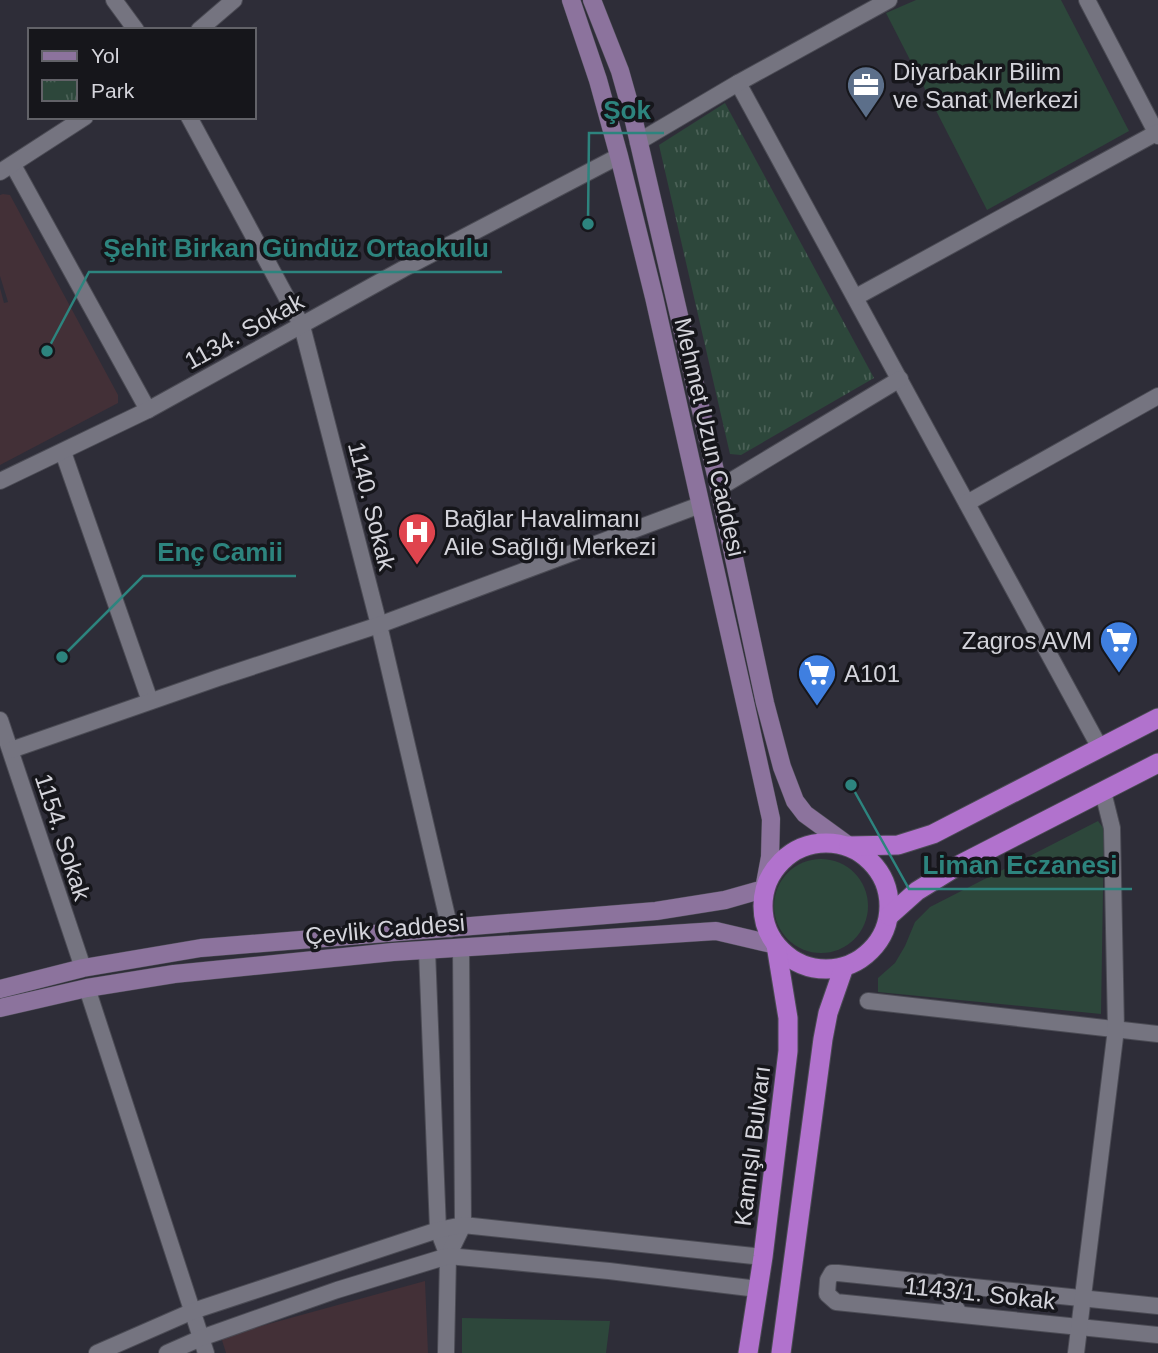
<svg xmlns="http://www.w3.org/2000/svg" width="1158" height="1353" viewBox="0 0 1158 1353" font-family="Arial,sans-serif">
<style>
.education{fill:#433037}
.grass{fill:#2d473b}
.park{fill:url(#park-tufts)}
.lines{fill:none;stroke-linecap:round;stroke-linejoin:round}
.minor-casing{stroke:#4b4b54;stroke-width:18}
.secondary-casing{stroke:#4b4b54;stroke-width:19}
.trunk-casing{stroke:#4b4b54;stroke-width:21}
.minor{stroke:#757480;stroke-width:16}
.secondary{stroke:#8c739d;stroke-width:18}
.trunk{stroke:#b172cd;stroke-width:19}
.labels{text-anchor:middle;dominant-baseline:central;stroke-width:7;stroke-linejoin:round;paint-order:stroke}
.poi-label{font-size:24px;fill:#d4d4db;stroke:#16161b;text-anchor:start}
.street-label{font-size:24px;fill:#d4d4db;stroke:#16161b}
.leader{fill:none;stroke:#2d847e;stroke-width:2.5}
.callout-dot{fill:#2d847e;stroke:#16161b;stroke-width:2.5}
.callout-label{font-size:26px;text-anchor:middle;font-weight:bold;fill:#2d847e;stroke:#16161b;stroke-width:7;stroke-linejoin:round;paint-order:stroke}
</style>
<defs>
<pattern id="park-tufts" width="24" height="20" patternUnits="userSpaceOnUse" patternTransform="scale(1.75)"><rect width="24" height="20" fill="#2d473b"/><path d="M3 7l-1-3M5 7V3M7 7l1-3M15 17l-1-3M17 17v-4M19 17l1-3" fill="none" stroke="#4b6157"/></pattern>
</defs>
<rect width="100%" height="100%" fill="#2e2d38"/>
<g class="education">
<path d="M3 194 10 195 118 395V403L0 465V288L4 303 8 302 0 276V195Z"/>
<path d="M425 1281 428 1353H226L221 1337Z"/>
</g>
<g class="grass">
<path d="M916 0H1061L1129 131 987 210 886 13Z"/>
<path d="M1098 821 1104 829 1101 1014 878 992V978L895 963 905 946 915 922 930 907Z"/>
<circle cx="821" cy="906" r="47"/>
<path d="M462 1318 610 1321 606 1353H462Z"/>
</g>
<path class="park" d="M725 103 874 378 741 455 730 454 659 145Z"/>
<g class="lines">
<g class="minor-casing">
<g id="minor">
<path d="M114 0 136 30"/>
<path d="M1087 0 1158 136"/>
<path d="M199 30 234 0"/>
<path d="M738 83 1100 748"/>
<path d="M189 117 302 326 379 625 450 929"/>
<path d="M638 142 738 83 889 0"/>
<path d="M13 165 148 410"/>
<path d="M0 172 85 117"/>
<path d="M856 297 1158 132"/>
<path d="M63 452 150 701"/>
<path d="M0 481 148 410 403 269 619 156"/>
<path d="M719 488 900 379"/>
<path d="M967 503 1158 396"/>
<path d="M0 720 83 968"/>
<path d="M11 750 218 678 379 625 700 505"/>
<path d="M427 950 438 1230 448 1256 446 1353"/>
<path d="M87 988 206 1353"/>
<path d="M868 1001 1158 1034"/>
<path d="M448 1256 463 1225 461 947"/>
<path d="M940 1282 959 1313"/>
<path d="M1158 1306 838 1273H832L828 1280 827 1294 836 1302 1158 1335"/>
<path d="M97 1353 193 1311 438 1230 463 1225 763 1257"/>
<path d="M167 1353 201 1338 337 1290 448 1256 609 1271 758 1289"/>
<path d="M1076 1353 1116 1029 1112 828 1103 792"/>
</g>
</g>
<g class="secondary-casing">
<g id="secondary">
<path d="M592 0 620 71 633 117 719 488 765 703 782 767 795 801 805 814 849 846"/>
<path d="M0 989 83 968 201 948 656 911 725 900 764 889 770 857 771 819 749 720 654 297 619 156 598 80 571 0"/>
<path d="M0 1008 87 988 174 974 393 952 716 931 776 945"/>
</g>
</g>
<g class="trunk-casing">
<g id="trunk">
<circle cx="826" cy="906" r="63"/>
<path d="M849 846 898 845 933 834 1158 718"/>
<path d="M889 916 917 891 959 865 1158 763"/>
<path d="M748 1353 763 1257 788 1051V1018L776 945"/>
<path d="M781 1353 823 1039 828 1013 844 967"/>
</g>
</g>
<use href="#minor" class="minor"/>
<use href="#secondary" class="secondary"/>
<use href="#trunk" class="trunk"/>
</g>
<defs>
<g id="office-pin" transform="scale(2.0125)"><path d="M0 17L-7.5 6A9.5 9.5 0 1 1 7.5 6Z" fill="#5c6f8a" stroke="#16161b"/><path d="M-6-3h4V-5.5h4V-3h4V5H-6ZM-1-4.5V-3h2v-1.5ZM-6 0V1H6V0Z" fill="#fff"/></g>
<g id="hospital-pin" transform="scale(2.0125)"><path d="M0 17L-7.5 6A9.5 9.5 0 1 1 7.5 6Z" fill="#e0444e" stroke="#16161b"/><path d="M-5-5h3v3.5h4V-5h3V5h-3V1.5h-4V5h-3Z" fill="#fff"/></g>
<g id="supermarket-pin" transform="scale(2.0125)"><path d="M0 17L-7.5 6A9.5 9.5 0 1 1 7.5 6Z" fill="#3f7fe0" stroke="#16161b"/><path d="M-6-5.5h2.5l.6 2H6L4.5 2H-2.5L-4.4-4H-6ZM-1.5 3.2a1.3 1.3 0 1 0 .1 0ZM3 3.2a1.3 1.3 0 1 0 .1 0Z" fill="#fff"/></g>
</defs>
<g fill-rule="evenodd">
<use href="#office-pin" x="866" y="85"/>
<use href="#hospital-pin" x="417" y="532"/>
<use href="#supermarket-pin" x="1119" y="640"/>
<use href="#supermarket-pin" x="817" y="673"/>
</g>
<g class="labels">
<g class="poi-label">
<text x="893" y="71">Diyarbakır Bilim<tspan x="893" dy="28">ve Sanat Merkezi</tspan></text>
<text x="444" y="518">Bağlar Havalimanı<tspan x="444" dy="28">Aile Sağlığı Merkezi</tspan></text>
<text x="1092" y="640" text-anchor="end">Zagros AVM</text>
<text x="844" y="673">A101</text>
</g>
<g class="street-label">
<text transform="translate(244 331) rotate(-29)">1134. Sokak</text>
<text transform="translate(710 437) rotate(77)">Mehmet Uzun Caddesi</text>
<text transform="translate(372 506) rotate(76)">1140. Sokak</text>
<text transform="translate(63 837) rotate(72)">1154. Sokak</text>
<text transform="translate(385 929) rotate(-5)">Çevlik Caddesi</text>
<text transform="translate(752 1146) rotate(-83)">Kamışlı Bulvarı</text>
<text transform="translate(980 1293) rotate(6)">1143/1. Sokak</text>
</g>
</g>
<path class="leader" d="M588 224L589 133H664M47 351L89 272H502M62 657L143 576H296M851 785L909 889H1132"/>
<g class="callout-dot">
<circle cx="588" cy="224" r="7"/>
<circle cx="47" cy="351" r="7"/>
<circle cx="62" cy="657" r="7"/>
<circle cx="851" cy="785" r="7"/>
</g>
<g class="callout-label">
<text x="627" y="119">Şok</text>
<text x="296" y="257">Şehit Birkan Gündüz Ortaokulu</text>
<text x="220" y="561">Enç Camii</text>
<text x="1020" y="874">Liman Eczanesi</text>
</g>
<rect x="28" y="28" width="228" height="91" fill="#16161b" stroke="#626268" stroke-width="2"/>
<rect x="42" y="51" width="35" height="10" fill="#8c739d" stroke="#626268" stroke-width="2"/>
<text x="91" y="63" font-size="21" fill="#d4d4db">Yol</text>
<rect x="42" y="80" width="35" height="21" fill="url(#park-tufts)" stroke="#626268" stroke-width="2"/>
<text x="91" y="98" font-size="21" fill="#d4d4db">Park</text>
</svg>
